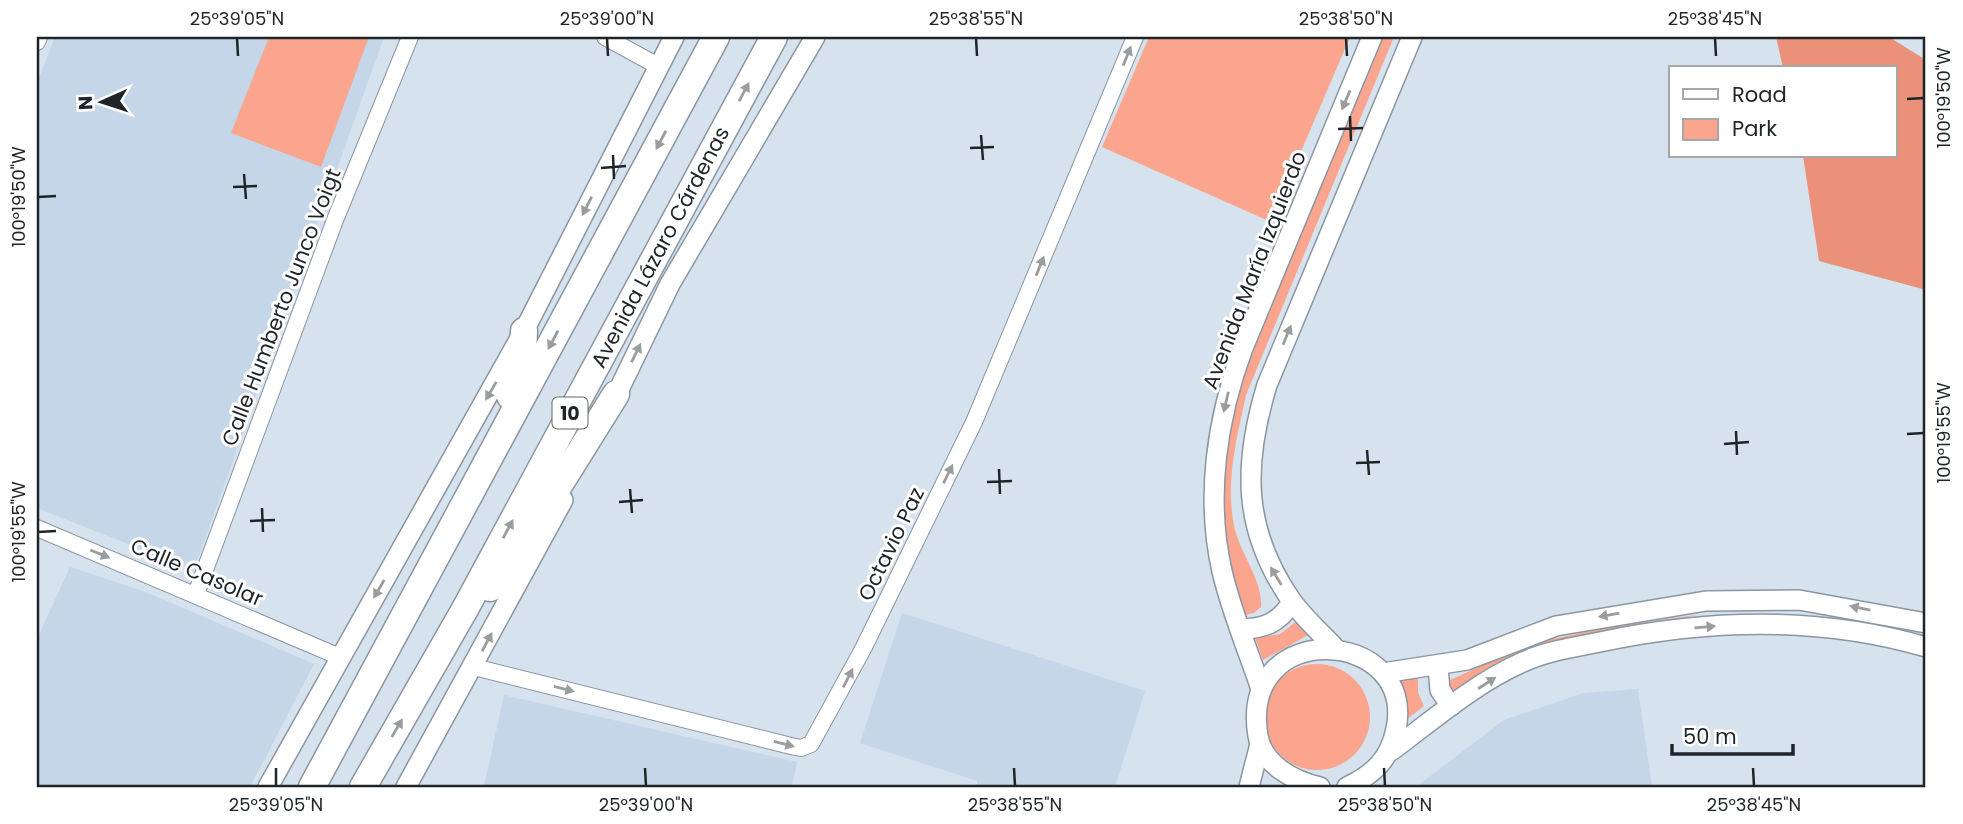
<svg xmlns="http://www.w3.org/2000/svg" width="1963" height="824" viewBox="0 0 1963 824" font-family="Poppins,sans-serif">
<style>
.built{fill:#c4d6e7}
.green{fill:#fba58f}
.forest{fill:#eb917a}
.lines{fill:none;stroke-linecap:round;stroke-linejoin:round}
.minor-casing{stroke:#8a96a0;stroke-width:18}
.tertiary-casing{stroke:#8a96a0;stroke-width:22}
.trunk-casing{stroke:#8a96a0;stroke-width:29}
.minor{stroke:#fff;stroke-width:16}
.tertiary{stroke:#fff;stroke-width:19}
.trunk{stroke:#fff;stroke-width:26}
.oneway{fill:#9a9c9e}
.ticks{fill:none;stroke:#1f2428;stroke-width:2.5}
.labels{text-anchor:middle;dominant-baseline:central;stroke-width:6;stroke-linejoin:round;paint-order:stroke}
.shield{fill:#fff;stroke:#626668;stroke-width:2}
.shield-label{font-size:19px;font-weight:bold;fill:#1f2428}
.street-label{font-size:21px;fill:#1f2428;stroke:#fff}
.neatline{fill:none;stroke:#1f2428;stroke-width:2.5}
.ticks-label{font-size:18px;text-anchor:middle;fill:#1f2428}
</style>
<rect width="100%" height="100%" fill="#d6e2ee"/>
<g class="built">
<path d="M55 37H384L194 570 37 508V83Z"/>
<path d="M70 567 148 593 314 664 250 787H37V639Z"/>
<path d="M902 613 1145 691 1115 787H977V781L860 743Z"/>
<path d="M1638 689 1652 787H1416L1504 720 1584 693Z"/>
<path d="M504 695 797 762 792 787H484Z"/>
</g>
<g class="green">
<path d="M269 37H369L321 167 231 133Z"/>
<path d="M1149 37H1350L1271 222 1102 147Z"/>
<path d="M1380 37H1394L1246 395C1237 437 1225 482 1234 525 1239 553 1263 579 1261 607L1254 613 1245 615 1231 600 1218 492 1243 365Z"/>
<path d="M1703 614 1534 647 1450 694V680L1533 643 1605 628Z"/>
<path d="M1298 620 1310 634 1263 660 1255 638 1280 634Z"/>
<circle cx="1317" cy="717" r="53"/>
<path d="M1396 678 1418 679V693L1424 706 1406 720 1403 697Z"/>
</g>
<path class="forest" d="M1776 37H1889L1926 60V290L1819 261 1803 156H1895V68H1783Z"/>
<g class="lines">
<g class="minor-casing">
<g id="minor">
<path d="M605 37 658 66"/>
<path d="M37 42 39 37"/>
<path d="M37 528 340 657"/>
<path d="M196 594 335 220 410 37"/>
<path d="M474 667 791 746 801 748 811 744 864 647 974 422 1135 37"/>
</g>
</g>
<g class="tertiary-casing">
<g id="tertiary">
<path d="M612 404 670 284 815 37"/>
<path d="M1240 629C1264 629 1279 623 1292 602"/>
<path d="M1335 648C1320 632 1303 617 1291 600 1242 529 1243 464 1267 385L1412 37"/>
<path d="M1438 667 1440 690 1451 706"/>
<path d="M1383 673 1467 660 1556 626 1706 601 1799 600 1926 623"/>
<path d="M1261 689C1248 650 1231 611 1222 571 1205 497 1217 418 1243 348L1372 37"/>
<path d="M1391 751C1433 720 1475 683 1523 662 1547 651 1575 647 1600 642 1709 619 1819 616 1926 647"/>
<path d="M268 787 524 331 674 37"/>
<path d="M406 787 563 500"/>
<path d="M1249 787 1260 744"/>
<path d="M1320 787C1294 781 1263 765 1258 736 1238 616 1417 628 1396 729 1390 759 1374 774 1347 787"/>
</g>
</g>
<g class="trunk-casing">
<g id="trunk">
<path d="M510 396 523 352 524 331"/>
<path d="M490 588 525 540 616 394"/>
<path d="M312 787 716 37"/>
<path d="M363 787 465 609 774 37"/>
</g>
</g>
<use href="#minor" class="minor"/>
<use href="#tertiary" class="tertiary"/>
<use href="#trunk" class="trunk"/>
</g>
<defs><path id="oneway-solid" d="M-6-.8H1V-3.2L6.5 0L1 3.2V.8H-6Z" transform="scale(1.75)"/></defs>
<g class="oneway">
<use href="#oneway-solid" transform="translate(1127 56) rotate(-68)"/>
<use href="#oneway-solid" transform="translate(744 92) rotate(-62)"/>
<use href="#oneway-solid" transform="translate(1346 100) rotate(113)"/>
<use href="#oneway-solid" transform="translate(661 140) rotate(118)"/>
<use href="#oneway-solid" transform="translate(587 206) rotate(117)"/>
<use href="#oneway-solid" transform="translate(1040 266) rotate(-68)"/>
<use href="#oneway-solid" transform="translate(1287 335) rotate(-68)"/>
<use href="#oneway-solid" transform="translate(553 340) rotate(118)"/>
<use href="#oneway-solid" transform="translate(636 353) rotate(-64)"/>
<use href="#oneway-solid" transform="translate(491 391) rotate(120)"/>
<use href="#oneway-solid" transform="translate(1226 402) rotate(103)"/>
<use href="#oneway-solid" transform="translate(948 474) rotate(-64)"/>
<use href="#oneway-solid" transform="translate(508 529) rotate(-62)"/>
<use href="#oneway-solid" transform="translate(100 554) rotate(22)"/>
<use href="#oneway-solid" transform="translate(1276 576) rotate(-121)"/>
<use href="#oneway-solid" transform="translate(379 589) rotate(120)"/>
<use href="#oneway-solid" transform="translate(1860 608) rotate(-169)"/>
<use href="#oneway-solid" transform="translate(1609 615) rotate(170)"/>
<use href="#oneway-solid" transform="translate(1705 627) rotate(-5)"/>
<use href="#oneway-solid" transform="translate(487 642) rotate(-62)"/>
<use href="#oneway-solid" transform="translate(848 678) rotate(-63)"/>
<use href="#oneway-solid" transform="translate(1487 683) rotate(-33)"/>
<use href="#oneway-solid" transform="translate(564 689) rotate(14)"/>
<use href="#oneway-solid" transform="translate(397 728) rotate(-60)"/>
<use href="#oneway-solid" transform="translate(784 744) rotate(14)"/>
</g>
<path class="ticks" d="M237 38 238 56M607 38 608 56M976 38 977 56M1346 38 1347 56M1715 38 1716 56M1907 99 1924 98M1350 116 1351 141M1338 129 1363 128M981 135 983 160M970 148 994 147M613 155 614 179M601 168 626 166M244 174 246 199M233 187 257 186M38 197 56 196M1736 431 1737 455M1907 434 1924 433M1724 444 1749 442M1367 450 1369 475M1356 463 1380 462M999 469 1000 494M987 482 1012 481M630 489 632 513M619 502 643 500M262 508 263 532M250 521 275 520M38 532 56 531M276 768V786M645 768 646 786M1014 768 1015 786M1384 768 1385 786M1753 768 1754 786"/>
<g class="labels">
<rect class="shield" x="552.5" y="397.5" width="35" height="31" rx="5"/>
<g class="shield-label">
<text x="570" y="413">10</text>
</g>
<g class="street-label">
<text transform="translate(660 247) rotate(-62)">Avenida Lázaro Cárdenas</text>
<text transform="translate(1254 270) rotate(-69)">Avenida María Izquierdo</text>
<text transform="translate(281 307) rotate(-69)">Calle Humberto Junco Voigt</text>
<text transform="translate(891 544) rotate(-64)">Octavio Paz</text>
<text transform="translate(197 572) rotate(23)">Calle Casolar</text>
</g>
</g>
<rect width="1963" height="824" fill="none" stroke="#ffffff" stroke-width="77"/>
<rect x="1669" y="66" width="228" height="91" fill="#ffffff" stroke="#a5a7a9" stroke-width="2"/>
<rect x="1683" y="89" width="35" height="10" fill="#ffffff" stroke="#a5a7a9" stroke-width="2"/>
<text x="1732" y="102" font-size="21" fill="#1f2428">Road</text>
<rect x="1683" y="119" width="35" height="21" fill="#fba58f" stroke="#a5a7a9" stroke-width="2"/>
<text x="1732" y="136" font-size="21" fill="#1f2428">Park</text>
<g transform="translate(102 102) rotate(267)" stroke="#ffffff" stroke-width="5" paint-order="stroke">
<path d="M0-5L12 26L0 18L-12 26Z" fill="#1f2428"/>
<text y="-10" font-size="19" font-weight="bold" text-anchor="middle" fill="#1f2428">N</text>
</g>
<path d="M1672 744v10h121v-10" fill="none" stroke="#1f2428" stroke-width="3.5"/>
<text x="1683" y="744" font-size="21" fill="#1f2428" stroke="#ffffff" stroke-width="5" paint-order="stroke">50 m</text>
<rect x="38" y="38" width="1886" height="748" class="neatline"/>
<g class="ticks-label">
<text x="237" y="25">25°39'05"N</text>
<text x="607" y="25">25°39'00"N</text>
<text x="976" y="25">25°38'55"N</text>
<text x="1346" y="25">25°38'50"N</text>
<text x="1715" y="25">25°38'45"N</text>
<text transform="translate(1944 98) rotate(-90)" y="6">100°19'50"W</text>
<text transform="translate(19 197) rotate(-90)" y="6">100°19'50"W</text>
<text transform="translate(1944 433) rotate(-90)" y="6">100°19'55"W</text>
<text transform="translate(19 532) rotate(-90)" y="6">100°19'55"W</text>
<text x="276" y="811">25°39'05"N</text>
<text x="646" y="811">25°39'00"N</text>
<text x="1015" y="811">25°38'55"N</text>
<text x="1385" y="811">25°38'50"N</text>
<text x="1754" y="811">25°38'45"N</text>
</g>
</svg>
